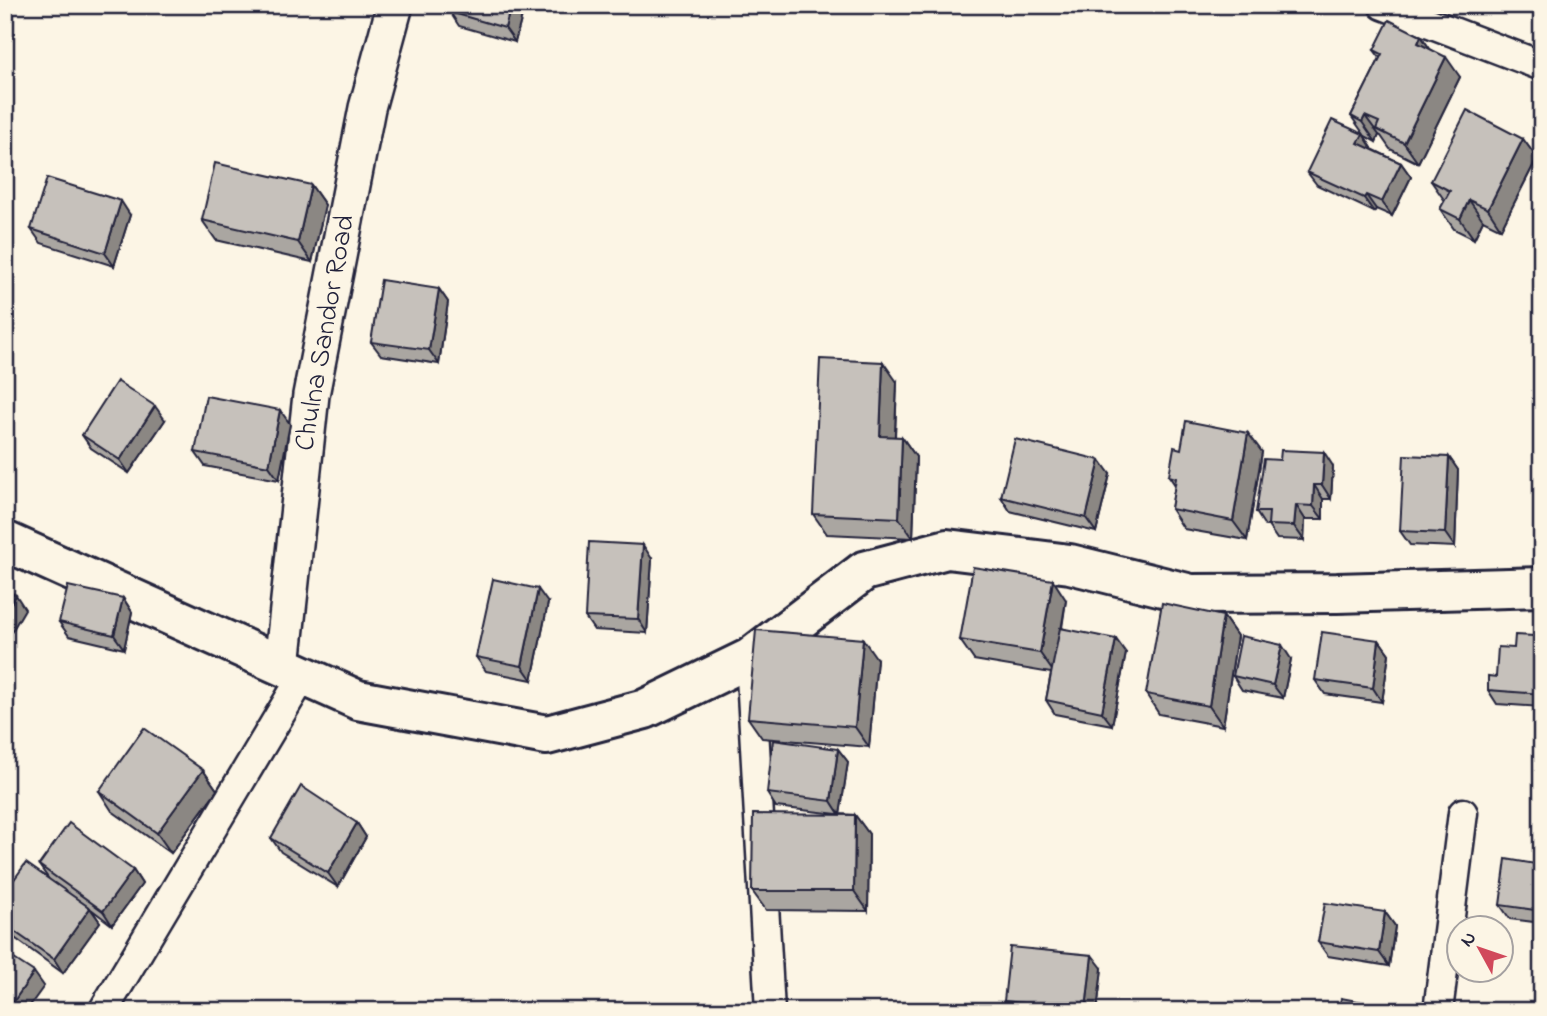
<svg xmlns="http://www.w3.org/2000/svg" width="1547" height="1016" viewBox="0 0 1547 1016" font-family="'Indie Flower',sans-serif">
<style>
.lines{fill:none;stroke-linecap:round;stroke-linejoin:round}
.minor-casing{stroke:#22223b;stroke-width:33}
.tertiary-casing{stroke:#22223b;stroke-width:40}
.secondary-casing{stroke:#22223b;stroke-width:44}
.minor{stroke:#fcf5e5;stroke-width:28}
.tertiary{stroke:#fcf5e5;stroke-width:35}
.secondary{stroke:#fcf5e5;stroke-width:38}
.wall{fill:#aaa6a1;stroke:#22223b;stroke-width:2}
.shaded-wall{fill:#8b8783;stroke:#22223b;stroke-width:2}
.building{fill:#c6c1bb;stroke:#22223b;stroke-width:2}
.labels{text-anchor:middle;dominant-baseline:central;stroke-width:5;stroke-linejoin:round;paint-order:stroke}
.street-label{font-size:28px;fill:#22223b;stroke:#fcf5e5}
</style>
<rect width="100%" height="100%" fill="#fcf5e5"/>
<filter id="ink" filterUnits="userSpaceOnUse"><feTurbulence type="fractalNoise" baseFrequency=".0143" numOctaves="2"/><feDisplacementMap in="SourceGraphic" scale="14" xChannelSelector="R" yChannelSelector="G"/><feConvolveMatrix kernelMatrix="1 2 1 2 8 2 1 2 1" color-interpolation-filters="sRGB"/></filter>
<g filter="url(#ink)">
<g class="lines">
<g class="minor-casing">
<g id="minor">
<path d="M1383 5 1542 66"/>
<path d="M750 658 770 1011"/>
<path d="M103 1011 303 676"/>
<path d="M1438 1011 1463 813"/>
</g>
</g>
<g class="tertiary-casing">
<path id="tertiary" d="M282 665 311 395 367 108 395 5"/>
</g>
<g class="secondary-casing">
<path id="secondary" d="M5 541 358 700 547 735 645 709 750 658 864 571 947 549 1070 564 1191 594 1337 593 1542 587"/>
</g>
<use href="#minor" class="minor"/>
<use href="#tertiary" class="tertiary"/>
<use href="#secondary" class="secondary"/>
</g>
<g class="wall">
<path d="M452 5H525L515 42 459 26 450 12Z"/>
<path d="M1421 36 1430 49 1460 77 1418 163 1390 149 1381 136 1379 135 1376 142 1365 136 1351 116 1380 58 1374 50Z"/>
<path d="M1363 134 1372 148V149L1401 163 1411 177 1392 216 1376 209 1374 212 1317 185 1307 172Z"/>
<path d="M1523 139 1537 158 1501 229 1483 220 1474 239 1454 229 1440 209 1445 201 1431 181Z"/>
<path d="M311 185 325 205 312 262 216 240 202 220Z"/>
<path d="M130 215 114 266 41 243 31 229Z"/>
<path d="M439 289 448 302 439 364 381 355 371 342Z"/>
<path d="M897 382 895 437H902L916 457 913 538 827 534 813 514Z"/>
<path d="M165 420 129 473 91 448 82 435Z"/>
<path d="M290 424 279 480 205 466 195 452Z"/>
<path d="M1262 452 1247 540 1184 529 1171 509 1175 485 1169 476Z"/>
<path d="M1449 457 1458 470 1455 547 1410 545 1400 531Z"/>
<path d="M1333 466 1331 499H1323V519H1305L1304 540 1277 539 1268 526H1265L1256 512Z"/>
<path d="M1110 474 1096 532 1010 511 1001 497Z"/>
<path d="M652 559 647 633 594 630 585 617Z"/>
<path d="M123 598 132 612 124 649 69 636 59 622Z"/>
<path d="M1066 600 1062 628 1126 653 1112 725 1055 714 1046 700 1051 673 974 660 960 640Z"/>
<path d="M548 603 532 680 486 671 476 657Z"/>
<path d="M1223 616 1237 636 1223 726 1159 714 1146 694Z"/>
<path d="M1534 636 1538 641H1542V707L1497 704 1488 690 1514 648Z"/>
<path d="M1379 640 1389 654 1382 702 1325 694 1315 680Z"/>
<path d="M877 659 869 747 762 738 748 718Z"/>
<path d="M1291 659 1283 698 1242 690 1233 676Z"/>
<path d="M838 749 848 762 840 814 855 815 869 834 868 911 766 910 752 891 837 814 776 807 767 793Z"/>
<path d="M203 770 217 790 171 853 112 811 99 791Z"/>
<path d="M357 823 366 837 338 887 281 852 271 838Z"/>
<path d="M39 865 133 870 142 884 112 925 91 909 100 922 63 973 5 931V892L48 878Z"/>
<path d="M1542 865V923L1510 919 1500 905Z"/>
<path d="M1385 912 1395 926 1389 966 1328 956 1318 942Z"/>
<path d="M1102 968 1097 1011H1011L1004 1001Z"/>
</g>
<g class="shaded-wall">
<path d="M511 5H525L515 42 505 28Z"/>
<path d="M1421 36 1435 56 1418 43Z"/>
<path d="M1446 57 1460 77 1418 163 1404 143Z"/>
<path d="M1365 116 1379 135 1376 142 1362 122Z"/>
<path d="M1363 134 1372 148 1368 157 1358 143Z"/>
<path d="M1523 139 1537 158 1501 229 1488 209Z"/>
<path d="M1401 163 1411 177 1392 216 1382 202Z"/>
<path d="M311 185 325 205 312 262 298 242Z"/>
<path d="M1366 195 1376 209 1374 212 1364 198Z"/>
<path d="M1469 200 1483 220 1474 239 1460 219Z"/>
<path d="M121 201 130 215 114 266 105 253Z"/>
<path d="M439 289 448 302 439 364 429 350Z"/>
<path d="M883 362 897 382 894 456 880 436Z"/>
<path d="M155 406 165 420 129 473 120 460Z"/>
<path d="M280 410 290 424 279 480 269 466Z"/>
<path d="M1248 433 1262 452 1247 540 1233 521Z"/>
<path d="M902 437 916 457 913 538 899 518Z"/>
<path d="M1324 452 1333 466 1331 499 1322 485Z"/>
<path d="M1449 457 1458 470 1455 547 1445 533Z"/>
<path d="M1100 460 1110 474 1096 532 1086 518Z"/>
<path d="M1314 485 1323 499V519L1313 506Z"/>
<path d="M1296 505 1305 519 1304 540 1294 526Z"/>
<path d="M643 545 652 559 647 633 638 619Z"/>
<path d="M1053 580 1066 600 1054 673 1040 653Z"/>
<path d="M538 589 548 603 532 680 522 666Z"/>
<path d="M16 595 25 609 5 643V613Z"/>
<path d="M123 598 132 612 124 649 114 635Z"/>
<path d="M1223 616 1237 636 1223 726 1209 706Z"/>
<path d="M863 639 877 659 869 747 855 727Z"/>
<path d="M1116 639 1126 653 1112 725 1102 712Z"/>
<path d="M1379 640 1389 654 1382 702 1373 688Z"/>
<path d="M1282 645 1291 659 1283 698 1273 685Z"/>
<path d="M838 749 848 762 840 815 831 801Z"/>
<path d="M203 770 217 790 171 853 157 833Z"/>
<path d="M855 815 869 834 868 911 854 891Z"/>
<path d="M357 823 366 837 338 887 328 873Z"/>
<path d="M133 870 142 884 112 925 103 911Z"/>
<path d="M90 908 100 922 63 973 54 959Z"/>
<path d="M1385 912 1395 926 1389 966 1379 952Z"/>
<path d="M1092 955 1102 968 1097 1011H1087L1086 1009Z"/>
<path d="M34 972 44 986 26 1011H7Z"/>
</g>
<g class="building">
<path d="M452 5H511L505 28 450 12Z"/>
<path d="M1389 20 1421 36 1418 43 1446 57 1404 143 1376 129 1379 122 1365 116 1362 122 1351 116 1382 54 1374 50Z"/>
<path d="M1467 110 1523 139 1488 209 1469 200 1460 219 1440 209 1450 191 1431 181Z"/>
<path d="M1332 120 1363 134 1358 143 1401 163 1382 202 1366 195 1364 198 1307 172Z"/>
<path d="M215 163 311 185 298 242 202 220Z"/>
<path d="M47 178 121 201 105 253 31 229Z"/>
<path d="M381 280 439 289 429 350 371 342Z"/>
<path d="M820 359 883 362 880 436 902 437 899 518 813 514Z"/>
<path d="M117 381 155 406 120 460 82 435Z"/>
<path d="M206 396 280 410 269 466 195 452Z"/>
<path d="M1186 421 1248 433 1233 521 1171 509 1176 478 1169 476 1174 447 1181 449Z"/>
<path d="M1015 439 1100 460 1086 518 1001 497Z"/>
<path d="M1281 450 1324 452 1322 485H1314L1313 506 1296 505 1294 526 1268 525 1269 512H1256L1264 459 1280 460Z"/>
<path d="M1404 455 1449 457 1445 533 1400 531Z"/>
<path d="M589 542 643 545 638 619 585 617Z"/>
<path d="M973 567 1053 580 1040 653 960 640Z"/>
<path d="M493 579 538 589 522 666 476 657Z"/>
<path d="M68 586 123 598 114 635 59 622Z"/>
<path d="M5 589 16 595 5 613Z"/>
<path d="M1162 603 1223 616 1209 706 1146 694Z"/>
<path d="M1060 628 1116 639 1102 712 1046 700Z"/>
<path d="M756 630 863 639 855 727 748 718Z"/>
<path d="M1322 632 1379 640 1373 688 1315 680Z"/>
<path d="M1515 635 1534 636V641H1542V694L1488 690V676L1496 677 1498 647 1514 648Z"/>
<path d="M1241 636 1282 645 1273 685 1233 676Z"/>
<path d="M144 728 203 770 157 833 99 791Z"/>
<path d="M773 740 838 749 831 801 767 793Z"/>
<path d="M301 786 357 823 328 873 271 838Z"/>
<path d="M753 814 855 815 854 891H752Z"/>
<path d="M69 823 133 870 103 911 39 865Z"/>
<path d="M1506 859 1542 865V911L1500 905Z"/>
<path d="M26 863 90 908 54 959 5 925V892Z"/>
<path d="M1325 903 1385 912 1379 952 1318 942Z"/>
<path d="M1010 947 1092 955 1086 1009 1004 1001Z"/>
<path d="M5 953 34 972 7 1011H5Z"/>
<path d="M1341 998 1405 1010 1404 1011H1339Z"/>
</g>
</g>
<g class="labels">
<g class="street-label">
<text transform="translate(326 333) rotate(-80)">Chulna Sandor Road</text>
</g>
</g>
<rect width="1547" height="1016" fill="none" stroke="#fcf5e5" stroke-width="28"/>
<rect x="14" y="14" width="1519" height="988" fill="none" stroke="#22223b" stroke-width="2.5" filter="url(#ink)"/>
<g transform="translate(1480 949) rotate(310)"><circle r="33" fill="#fcf5e5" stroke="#a5a1a1" stroke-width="2"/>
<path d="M0-5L12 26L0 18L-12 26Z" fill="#d1495b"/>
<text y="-10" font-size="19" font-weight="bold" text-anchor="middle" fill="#22223b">N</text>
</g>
</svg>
